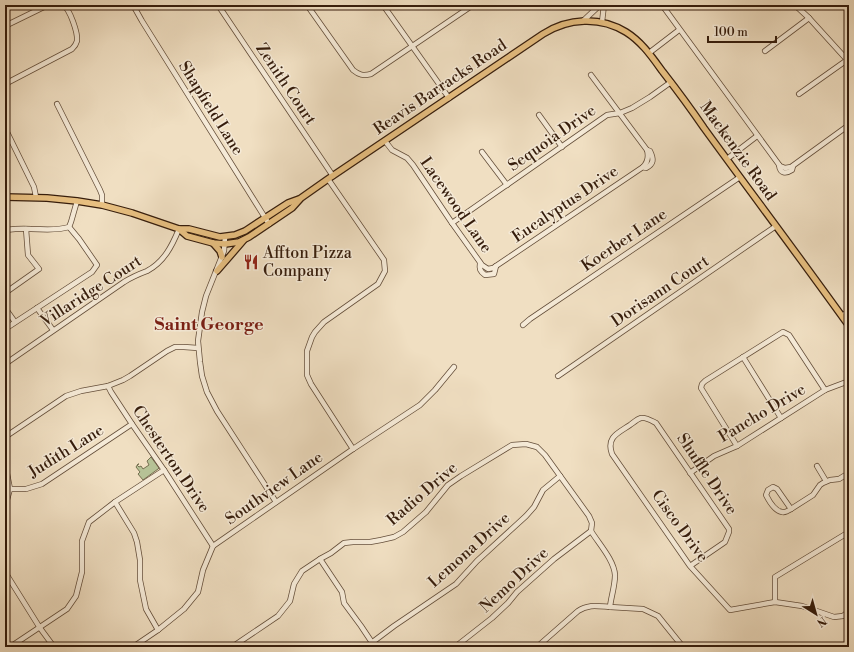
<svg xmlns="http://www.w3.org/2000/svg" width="854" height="652" viewBox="0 0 854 652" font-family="'Libre Bodoni',serif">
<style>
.grass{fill:#b6c296;stroke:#767051}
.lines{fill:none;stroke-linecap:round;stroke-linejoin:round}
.minor-casing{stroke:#644e3a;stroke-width:6}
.major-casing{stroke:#361d0c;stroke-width:8}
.minor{stroke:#f5ead7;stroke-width:4.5}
.major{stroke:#e8c081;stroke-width:5.5}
.labels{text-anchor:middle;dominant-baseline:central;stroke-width:3;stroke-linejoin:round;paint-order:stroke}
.street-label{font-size:16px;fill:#361d0c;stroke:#f5ead7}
.poi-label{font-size:16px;fill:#361d0c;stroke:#f5ead7;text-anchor:start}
.quarter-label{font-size:18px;font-weight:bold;fill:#7a1f14;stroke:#f5ead7}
</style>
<rect width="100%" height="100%" fill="#f0dfc2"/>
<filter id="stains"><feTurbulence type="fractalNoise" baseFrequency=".005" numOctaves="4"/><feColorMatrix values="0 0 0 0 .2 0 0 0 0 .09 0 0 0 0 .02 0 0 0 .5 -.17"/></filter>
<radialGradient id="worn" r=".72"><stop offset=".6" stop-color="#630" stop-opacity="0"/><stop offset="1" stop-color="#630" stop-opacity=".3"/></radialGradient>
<path class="grass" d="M151 457 159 468 158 469 143 480 138 474 140 472 136 467 138 464H139L137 465 139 467 141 466 143 469 149 465 147 461Z"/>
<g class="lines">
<g class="minor-casing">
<g id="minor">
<path d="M133 5 142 21 269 224"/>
<path d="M218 5 333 176"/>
<path d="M307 5 353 70C359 75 363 76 371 74L473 5"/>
<path d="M383 5 449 98"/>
<path d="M662 5 780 166 785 168 791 167 849 125"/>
<path d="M795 5 809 18 849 62"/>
<path d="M583 21 600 5"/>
<path d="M602 22 604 5"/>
<path d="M5 26 48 5"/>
<path d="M765 51 809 18"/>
<path d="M649 53 679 30"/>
<path d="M5 84 72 49C74 47 76 45 77 41 78 33 70 9 63 5"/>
<path d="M799 94 847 60"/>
<path d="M57 104 100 190 102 195V205"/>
<path d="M539 115 562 147"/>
<path d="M5 128 34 187 36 197"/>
<path d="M385 141 392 150 407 158 413 165 452 223 482 265 488 269 493 268 643 167C648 162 649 157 647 150L591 75"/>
<path d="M482 152 507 185"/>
<path d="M727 159 757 136"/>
<path d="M779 165C780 174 786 174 792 170L793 166"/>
<path d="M643 167 646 168C654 164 654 159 650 151L647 150"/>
<path d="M328 179 384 260 385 271 378 284 324 322 315 332 312 337 307 351V375L311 384 353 449"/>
<path d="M452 223 607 115 620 113 632 108 650 97 671 82"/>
<path d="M5 230C13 229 22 228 31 229 43 229 56 231 69 227L71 222 77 201"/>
<path d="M225 237 224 251 206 296 202 312 198 341 200 362 202 376 207 392 217 411 276 502"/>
<path d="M480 263C479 269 480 271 485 275L494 274 496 266"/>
<path d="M5 293 39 269 28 255 26 229"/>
<path d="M5 308 15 322"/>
<path d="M37 308 53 330"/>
<path d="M842 316 849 311"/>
<path d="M523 325 530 319 740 177"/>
<path d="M5 329 92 272 97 265 79 239 69 227"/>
<path d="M743 357 781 418"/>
<path d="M5 364 124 282C132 277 139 274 147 271 164 262 172 246 179 229"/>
<path d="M558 376 776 226"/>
<path d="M108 386 111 392 132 424 164 470 213 546"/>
<path d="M5 437 66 396 81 391 108 386 123 380 130 376 167 351 175 347H184L198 348"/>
<path d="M737 446 701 388 702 384 705 381 783 332 789 335 825 390"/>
<path d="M5 463 10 489 5 507"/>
<path d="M817 466 826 481"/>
<path d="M690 473 714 456 737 446 825 390 849 381"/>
<path d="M773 487 777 489 791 509C788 511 785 513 782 512 775 511 769 501 766 495L768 490Z"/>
<path d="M10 489H26L42 484 132 424"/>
<path d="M115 502 134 533 137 542 140 560V580L146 609 158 630"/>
<path d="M791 509 813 495 820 485 823 483 830 480 839 479 849 473"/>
<path d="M320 559 342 592 344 603 361 626 375 647"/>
<path d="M690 566 725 542 729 532V529L656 423C652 421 646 417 641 418 637 419 633 423 630 425 618 433 606 437 612 454L690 566 730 610 775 602 802 606 834 617 843 616 849 611"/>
<path d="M5 572 40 628 54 647"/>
<path d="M775 602V577L849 532"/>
<path d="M10 647 67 609 76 596 82 572V541L89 522 115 502 164 470"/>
<path d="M133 647 158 630 184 609 198 592 203 570 213 546 353 449 420 405 435 390 454 367"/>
<path d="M232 647 278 616 290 601 294 584 302 571 320 559 331 553 344 543 353 542H370L381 540 394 537 403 532 426 512 448 485 461 476 512 445 526 444 537 447 545 455 589 516 592 523 591 531C599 544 614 560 615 575 615 586 611 597 610 607L643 609 658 616 683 647"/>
<path d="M366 647 394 626 456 584 477 561 526 516 534 507 543 490 560 476"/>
<path d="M455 647 492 618 508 603 517 592 554 559 591 531"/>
<path d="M537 647 578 611C588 604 597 606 610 607"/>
</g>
</g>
<g class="major-casing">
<g id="major">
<path d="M5 197 47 198 77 201 102 205 132 213 179 229 187 236 213 243 225 244 239 242 249 237 292 208 301 198 328 179 543 34C568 18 600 16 626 32 642 42 652 57 663 72 677 90 691 109 704 128 752 194 801 259 849 326"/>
<path d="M179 229H189L220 237 235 235 245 231 288 203 299 199"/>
<path d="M213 243 220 251 222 257"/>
<path d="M217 271 243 241"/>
</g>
</g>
<use href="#minor" class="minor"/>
<use href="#major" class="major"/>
</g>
<defs>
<g id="restaurant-bare" transform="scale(1.2)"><path d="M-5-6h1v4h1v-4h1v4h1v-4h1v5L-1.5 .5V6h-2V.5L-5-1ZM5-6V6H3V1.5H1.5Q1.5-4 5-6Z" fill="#8f2418" stroke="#f5ead7" stroke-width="2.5" paint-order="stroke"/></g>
</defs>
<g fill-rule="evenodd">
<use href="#restaurant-bare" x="251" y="262"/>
</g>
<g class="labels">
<g class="street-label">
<text transform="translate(286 84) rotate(56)">Zenith Court</text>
<text transform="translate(440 87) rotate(-34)">Reavis Barracks Road</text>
<text transform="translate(211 108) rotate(58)">Shapfield Lane</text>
<text transform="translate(552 138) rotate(-35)">Sequoia Drive</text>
<text transform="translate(738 151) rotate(54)">Mackenzie Road</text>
<text transform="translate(565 204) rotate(-34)">Eucalyptus Drive</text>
<text transform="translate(456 205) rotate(55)">Lacewood Lane</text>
<text transform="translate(624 240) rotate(-34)">Koerber Lane</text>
<text transform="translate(91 291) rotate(-33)">Villaridge Court</text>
<text transform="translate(660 291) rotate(-34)">Dorisann Court</text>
<text transform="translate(762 413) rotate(-31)">Pancho Drive</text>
<text transform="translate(66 451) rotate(-32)">Judith Lane</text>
<text transform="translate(171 459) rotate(56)">Chesterton Drive</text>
<text transform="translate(707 474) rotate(56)">Shuffle Drive</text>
<text transform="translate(274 488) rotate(-35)">Southview Lane</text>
<text transform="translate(422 494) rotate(-41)">Radio Drive</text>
<text transform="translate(680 526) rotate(54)">Cisco Drive</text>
<text transform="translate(469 550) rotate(-42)">Lemona Drive</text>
<text transform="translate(514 580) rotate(-43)">Nemo Drive</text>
</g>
<g class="poi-label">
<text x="263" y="253">Affton Pizza<tspan x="263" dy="18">Company</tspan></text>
</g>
<g class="quarter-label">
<text x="209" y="324">Saint George</text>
</g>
</g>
<rect width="854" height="652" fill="none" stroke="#f0dfc2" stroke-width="20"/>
<rect x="6" y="6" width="842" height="640" fill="none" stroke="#361d0c" stroke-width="2"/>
<rect x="10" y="10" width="834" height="632" fill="none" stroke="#361d0c"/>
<g transform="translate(816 614) rotate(143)" stroke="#f5ead7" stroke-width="3" paint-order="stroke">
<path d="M0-3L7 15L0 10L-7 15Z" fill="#361d0c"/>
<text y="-6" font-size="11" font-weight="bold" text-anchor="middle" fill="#361d0c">N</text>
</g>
<path d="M708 36v6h68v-6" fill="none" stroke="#361d0c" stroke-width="2"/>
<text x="714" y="36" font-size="12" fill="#361d0c" stroke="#f5ead7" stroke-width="3" paint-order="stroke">100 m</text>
<rect width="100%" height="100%" filter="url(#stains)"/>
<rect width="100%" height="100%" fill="url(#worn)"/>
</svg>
